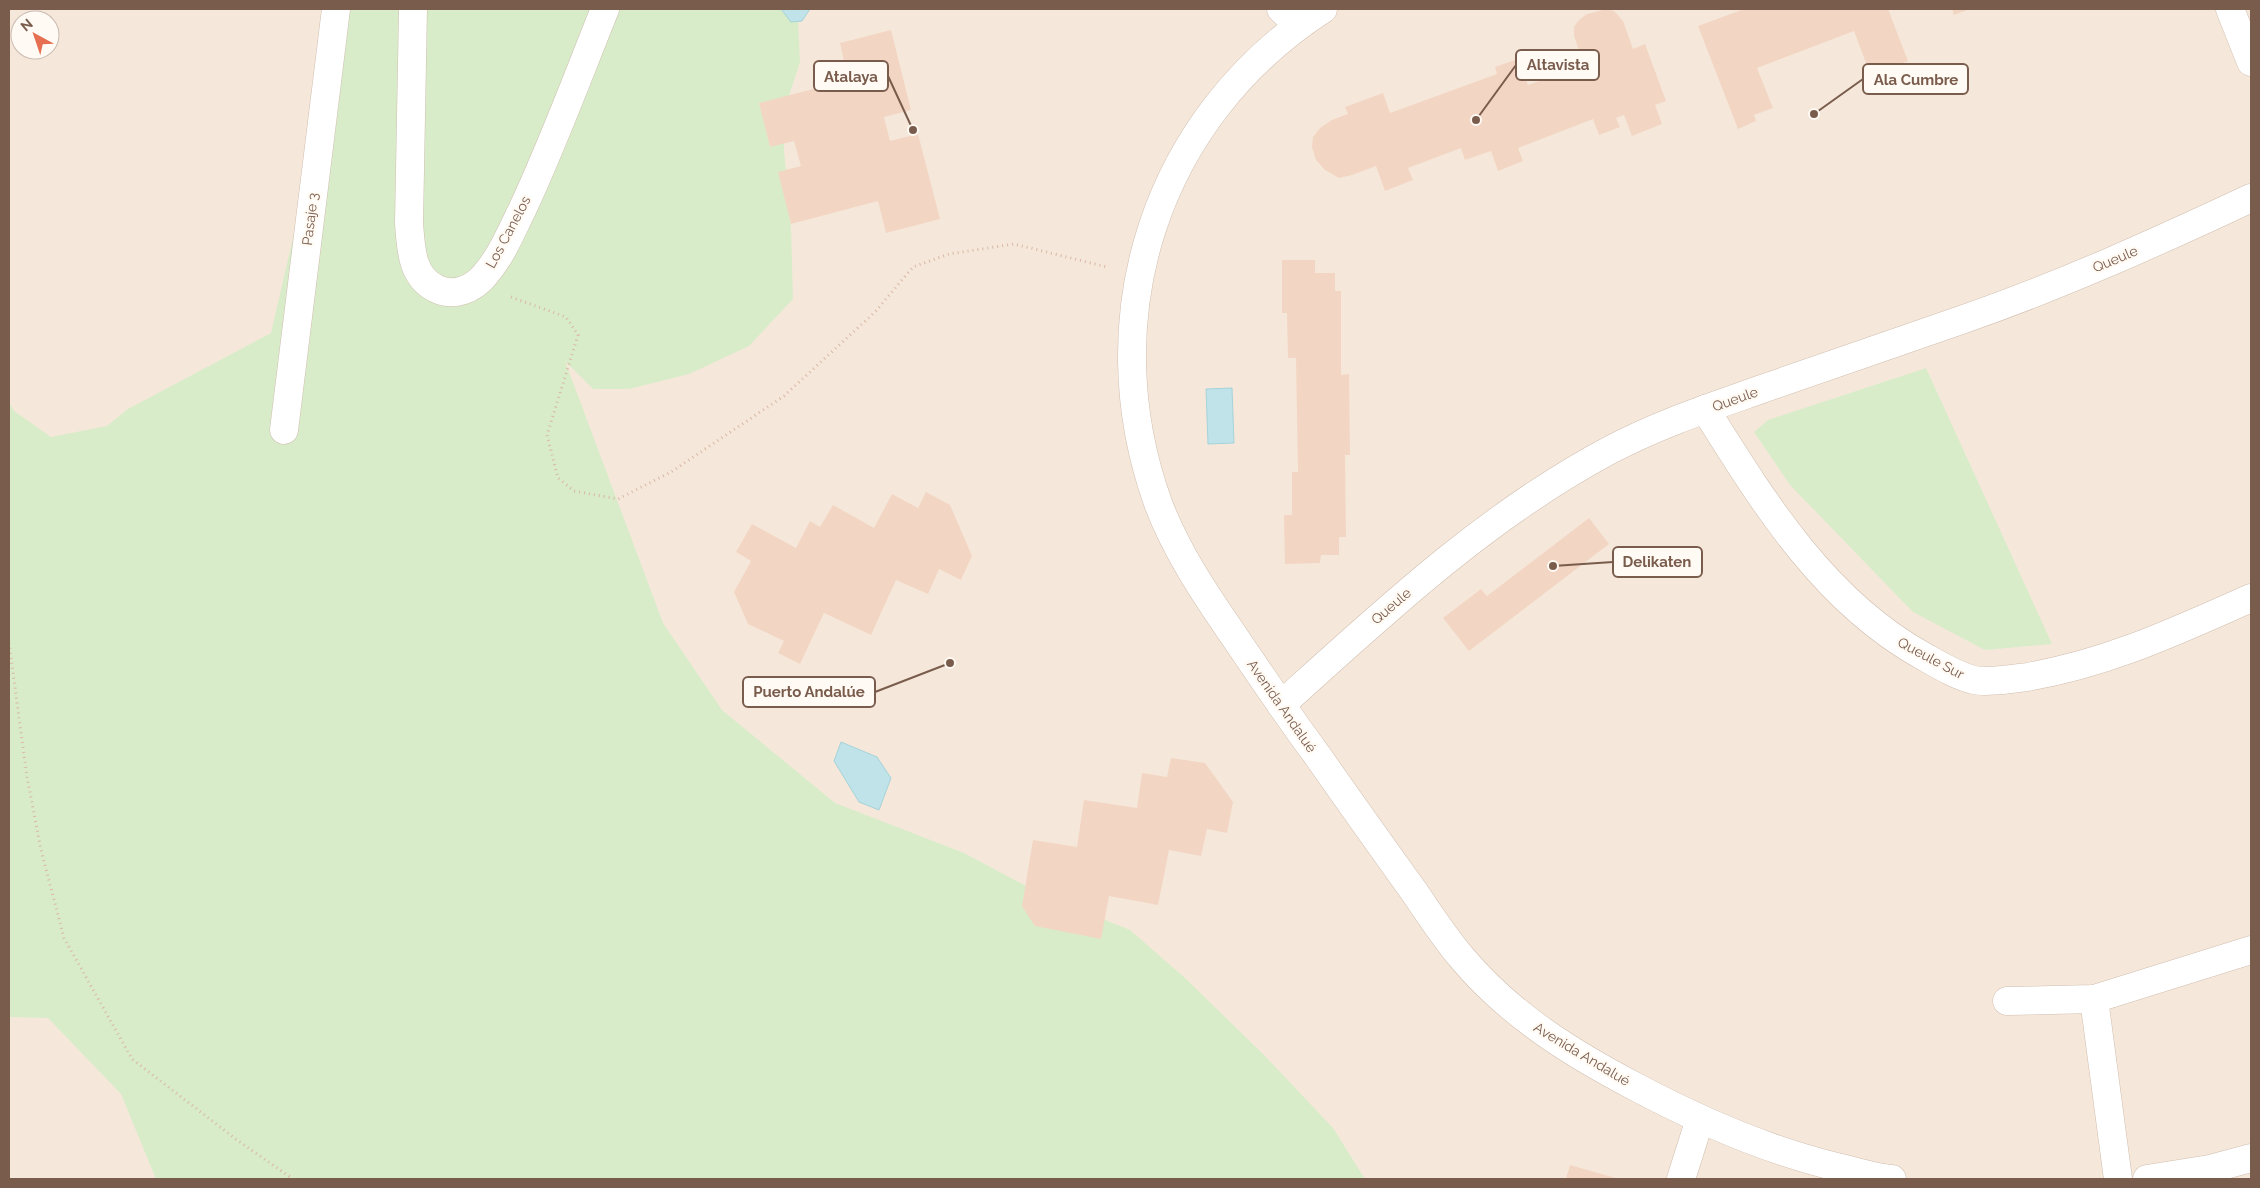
<svg xmlns="http://www.w3.org/2000/svg" width="2260" height="1188" viewBox="0 0 2260 1188" font-family="Raleway,sans-serif">
<style>
.residential{fill:#f5e8da;fill-rule:evenodd}
.green{fill:#d8ecc9}
.water{fill:#bfe3e8;stroke:#a5d3da}
.building{fill:#f3d5c3}
.lines{fill:none;stroke-linecap:round;stroke-linejoin:round}
.minor-casing{stroke:#d1beb0;stroke-width:29}
.path{stroke:#d9b8a5;stroke-width:3;stroke-dasharray:1 4;stroke-linecap:butt}
.minor{stroke:#fff;stroke-width:28}
.labels{text-anchor:middle;dominant-baseline:central;stroke-width:4.5;stroke-linejoin:round;paint-order:stroke}
.street-label{font-size:14px;fill:#7a5c4d;stroke:#fffaf3}
.leader{fill:none;stroke:#7a5c4d;stroke-width:2}
.callout-dot{fill:#7a5c4d;stroke:#fffaf3;stroke-width:2}
.callout{fill:#fffaf3;stroke:#7a5c4d;stroke-width:2}
.callout-label{font-size:15px;text-anchor:middle;font-weight:bold;fill:#7a5c4d}
</style>
<rect width="100%" height="100%" fill="#fdf6ec"/>
<path class="residential" d="M9 9H2251V1179H9ZM20 20H50V50H20Z"/>
<g class="green">
<path d="M346 9H800L798 20 800 62 784 111V151L791 228 793 299 749 346 689 374 629 389H593L565 361 663 623 722 710 835 803 964 853 1043 895 1130 930 1185 978 1264 1055 1333 1128 1365 1179H156L121 1094 48 1018 9 1017V402L14 411 51 437 107 426 128 409 271 333Z"/>
<path d="M1926 368 2052 644 1985 650 1913 612 1790 485 1754 432 1768 420Z"/>
</g>
<g class="water">
<path d="M781 9H810L802 21 791 22Z"/>
<path d="M1232 388 1234 443 1208 444 1206 389Z"/>
<path d="M841 742 877 757 891 778 879 810 859 802 834 761Z"/>
</g>
<g class="building">
<path d="M1607 9 1614 11 1623 21 1633 49 1645 44 1666 101 1655 105 1662 124 1632 136 1624 115 1616 118 1620 127 1599 135 1593 119 1518 148 1523 161 1498 171 1491 151 1465 160 1461 148 1408 168 1413 180 1385 191 1376 166 1352 175 1339 178 1325 170 1316 160 1312 147 1313 137 1320 128 1332 120 1348 114 1345 107 1383 93 1390 113 1497 74 1495 67 1518 59 1528 85 1584 65 1574 36V27L1579 20 1587 14Z"/>
<path d="M1744 9H1888L1908 61 1890 68 1888 64 1869 71 1854 31 1757 68 1773 108 1754 115 1756 121 1738 129 1698 26Z"/>
<path d="M1952 9H1970L1954 15Z"/>
<path d="M891 30 911 110 884 117 890 141 918 134 940 219 886 233 878 201 791 224 778 172 801 166 794 141 770 147 759 103 848 80 840 43Z"/>
<path d="M1282 260H1315V273H1335V291H1341V375L1349 374 1350 455H1345L1346 537H1339V555H1321L1320 563 1285 564 1284 515H1292V472H1298L1296 358H1288L1287 313H1282Z"/>
<path d="M926 492 950 505 972 556 961 580 939 569 928 594 896 580 871 635 824 613 800 664 778 653 784 641 748 624 734 592 751 561 736 552 752 524 796 548 810 521 820 527 833 505 874 528 892 494 918 508Z"/>
<path d="M1589 518 1609 544 1469 651 1443 618 1481 589 1487 596Z"/>
<path d="M1171 758 1205 763 1233 802 1227 833 1207 829 1201 856 1169 850 1158 905 1109 896 1101 939 1035 926 1022 906 1033 840 1077 847 1084 800 1137 808 1142 773 1167 777Z"/>
<path d="M1570 1165 1619 1179H1566Z"/>
</g>
<g class="lines">
<g class="minor-casing">
<g id="minor">
<path d="M413 9 409 223C411 248 411 277 437 289 454 297 473 289 484 276 501 257 511 232 522 210 553 144 578 76 605 9"/>
<path d="M1281 9 1298 25"/>
<path d="M1323 9C1156 117 1091 316 1158 503 1176 551 1205 594 1234 636 1261 676 1288 716 1317 755 1349 801 1382 847 1415 893 1430 915 1445 938 1462 958 1510 1015 1571 1053 1636 1087 1700 1121 1766 1150 1837 1167 1855 1171 1874 1178 1892 1179"/>
<path d="M2230 9 2251 62"/>
<path d="M1705 409C1764 503 1824 601 1923 656 1939 665 1957 676 1974 680 1988 683 2013 679 2027 677 2109 663 2176 631 2251 598"/>
<path d="M284 430 336 9"/>
<path d="M1281 705C1384 612 1486 516 1610 450 1657 425 1708 408 1759 390 1827 366 1896 343 1964 319 2062 285 2157 242 2251 198"/>
<path d="M2094 999 2118 1179"/>
<path d="M2007 1001 2094 999 2251 950"/>
<path d="M1681 1179 1700 1119"/>
<path d="M2147 1179 2210 1169 2251 1158"/>
</g>
</g>
<g class="path">
<path d="M511 297 566 317 578 335 547 435 558 478 574 491 618 499 671 472 784 396 875 312 913 267 949 254 1014 244 1107 267"/>
<path d="M9 643 27 777 41 850 64 938 132 1059 237 1140 293 1179"/>
</g>
<use href="#minor" class="minor"/>
</g>
<g class="labels">
<g class="street-label">
<text transform="translate(310 219) rotate(-83)">Pasaje 3</text>
<text transform="translate(508 232) rotate(-62)">Los Canelos</text>
<text transform="translate(2115 259) rotate(-23)">Queule</text>
<text transform="translate(1735 399) rotate(-20)">Queule</text>
<text transform="translate(1391 606) rotate(-41)">Queule</text>
<text transform="translate(1931 658) rotate(28)">Queule Sur</text>
<text transform="translate(1282 706) rotate(55)">Avenida Andalué</text>
<text transform="translate(1582 1054) rotate(31)">Avenida Andalué</text>
</g>
</g>
<path class="leader" d="M1476 120L1516 65M913 130L888 76M1814 114L1863 79M1553 566L1613 562M950 663L875 692"/>
<g class="callout-dot">
<circle cx="1476" cy="120" r="5"/>
<circle cx="913" cy="130" r="5"/>
<circle cx="1814" cy="114" r="5"/>
<circle cx="1553" cy="566" r="5"/>
<circle cx="950" cy="663" r="5"/>
</g>
<g class="callout">
<rect x="1516" y="50" width="83" height="30" rx="5"/>
<rect x="814" y="61" width="74" height="30" rx="5"/>
<rect x="1863" y="64" width="105" height="30" rx="5"/>
<rect x="1613" y="547" width="89" height="30" rx="5"/>
<rect x="743" y="677" width="132" height="30" rx="5"/>
</g>
<g class="callout-label">
<text x="1558" y="70">Altavista</text>
<text x="851" y="82">Atalaya</text>
<text x="1916" y="85">Ala Cumbre</text>
<text x="1657" y="567">Delikaten</text>
<text x="809" y="697">Puerto Andalúe</text>
</g>
<rect width="2260" height="1188" fill="none" stroke="#7a5c4d" stroke-width="20"/>
<g transform="translate(35 35) rotate(320)"><circle r="24" fill="#fffaf3" stroke="#cabbb1"/>
<path d="M0-4L9 19L0 12L-9 19Z" fill="#e76f51"/>
<text y="-8" font-size="14" font-weight="bold" text-anchor="middle" fill="#7a5c4d">N</text>
</g>
</svg>
